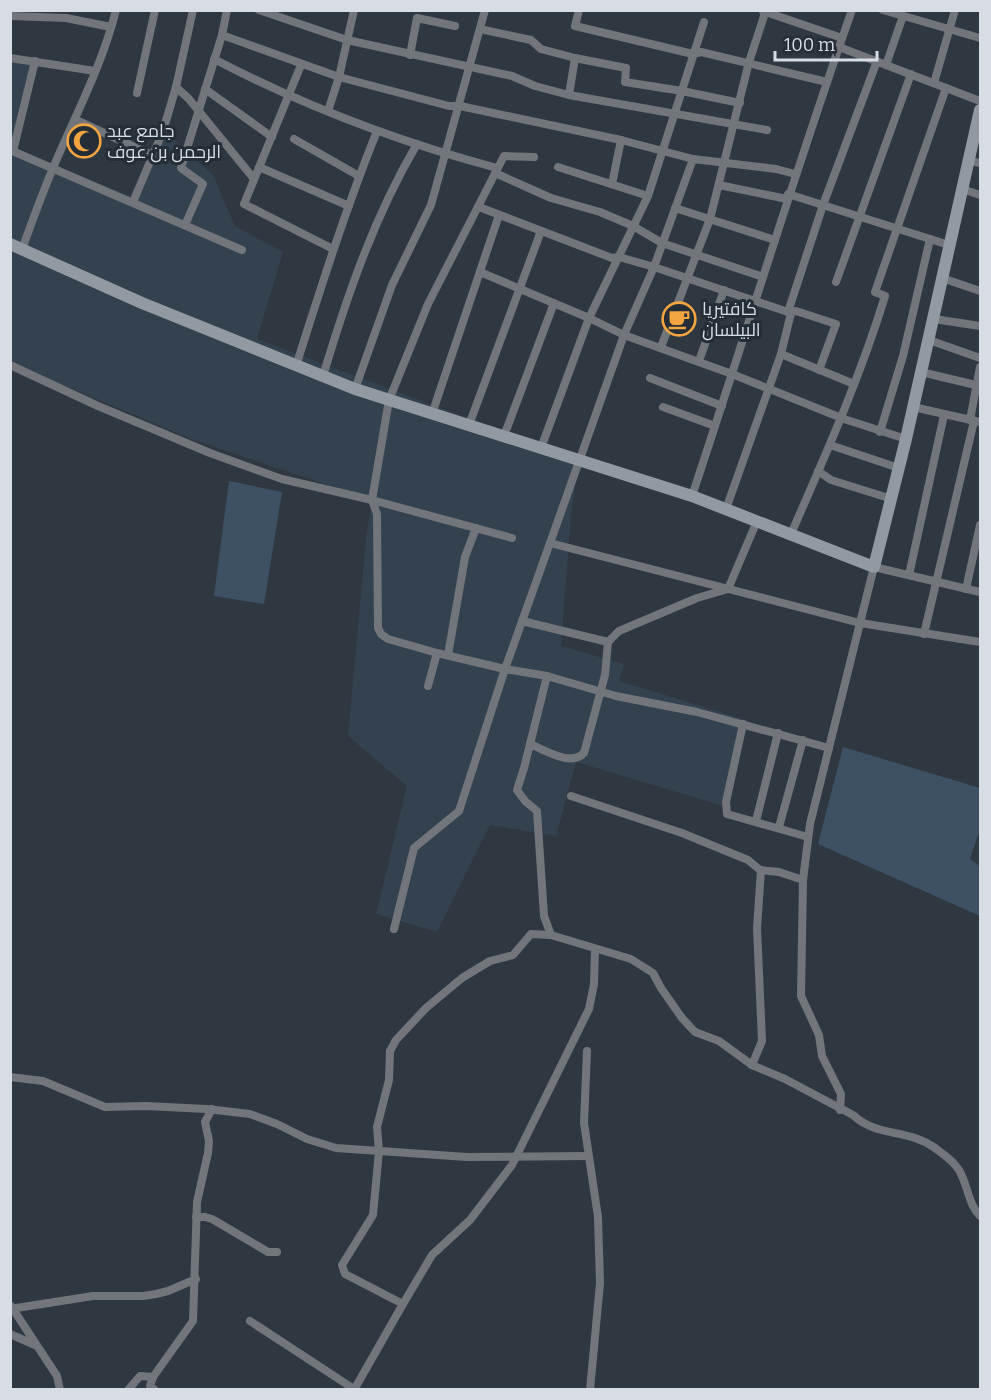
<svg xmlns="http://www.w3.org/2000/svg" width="991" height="1400" viewBox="0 0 991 1400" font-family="Bitter,Cairo,serif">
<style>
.built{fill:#34414f}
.green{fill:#3e5164}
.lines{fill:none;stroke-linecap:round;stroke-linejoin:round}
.street{stroke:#72767b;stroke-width:8}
.secondary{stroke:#9299a1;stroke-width:12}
.labels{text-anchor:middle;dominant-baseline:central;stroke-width:6;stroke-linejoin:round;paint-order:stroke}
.poi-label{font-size:18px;fill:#d8dde3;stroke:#252e36;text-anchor:start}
</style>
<rect width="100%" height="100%" fill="#2f3841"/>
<path class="built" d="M11 58 35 61 14 151 131 196 151 151 166 132 213 175 235 226 283 252 257 339 579 460 571 515 561 646 624 664 619 681 747 720 727 807 576 762 556 836 490 825 437 932 376 914 407 786 348 736 366 539 372 500 194 440 11 363Z"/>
<g class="green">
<path d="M229 481 282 492 264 604 214 596Z"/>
<path d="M843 747 980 788V829L970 859 980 866V916L818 844Z"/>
</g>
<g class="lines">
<g class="street">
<path d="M259 10 347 40 512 76 535 86 569 95 767 130"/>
<path d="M579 10 575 26 693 54 701 52 827 82"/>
<path d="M883 10 980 38"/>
<path d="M763 11 842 38"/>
<path d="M10 16 66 18 111 27"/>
<path d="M480 29 531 40 541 49 575 58 626 68 625 82 682 91 740 103"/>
<path d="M222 35 339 77 449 106H460L621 140 693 159 776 169 795 174"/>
<path d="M839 47 980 101"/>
<path d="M410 55 417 18 455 26"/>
<path d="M10 58 95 71"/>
<path d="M214 59C304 106 399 142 497 168"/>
<path d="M301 65 244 204 333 249"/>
<path d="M886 65 903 16"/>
<path d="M934 83 955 10"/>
<path d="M176 87 189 99 254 179"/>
<path d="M205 89 272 137"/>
<path d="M137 93 155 10"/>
<path d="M569 95 575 58"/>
<path d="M328 111 339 77 354 10"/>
<path d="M76 120 152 155"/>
<path d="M294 139 359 176"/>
<path d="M10 150 242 250"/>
<path d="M13 151 35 61"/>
<path d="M534 157 504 156 428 304 389 400 372 500 377 514 378 628 381 634 388 639 437 653 505 669 547 676 616 696 697 712 829 748"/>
<path d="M969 161 980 163"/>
<path d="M259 167 349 206"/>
<path d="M558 167 648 196"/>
<path d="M495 173 551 198 600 212 633 226 662 243 763 277"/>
<path d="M612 184 621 140"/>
<path d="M719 185 787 199"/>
<path d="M962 189 980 195"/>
<path d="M788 194 949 245"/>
<path d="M133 202 163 131 176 87 193 10"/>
<path d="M479 207 612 258 619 257 654 267 788 312 796 311 836 324 819 370"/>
<path d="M675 208 775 240"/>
<path d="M185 225 203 184 181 168 222 35 227 10"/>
<path d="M22 249C32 222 42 194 53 168 75 116 102 66 116 10"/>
<path d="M480 272 589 318 624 335 732 374 844 419 906 439"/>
<path d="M942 278 980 291"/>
<path d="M836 282 911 74"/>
<path d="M788 312 823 205 877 61"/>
<path d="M934 319 980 326"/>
<path d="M929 340 980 358"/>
<path d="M661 347 710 219 749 62 766 10"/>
<path d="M781 354 854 384"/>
<path d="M699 361 724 290"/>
<path d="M10 365 98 406 210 453 254 469 282 479 372 500 512 538"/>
<path d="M296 366C321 287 346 208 377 131"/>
<path d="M921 372 980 386"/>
<path d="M323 376C347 296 374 217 417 144"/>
<path d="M650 378 722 406"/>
<path d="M355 389 392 285 431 205 485 10"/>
<path d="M663 407 715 426"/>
<path d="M913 407 980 422"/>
<path d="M432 414 499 215"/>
<path d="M970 420 980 367"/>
<path d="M469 425 541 231"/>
<path d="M880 432 903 356 930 239"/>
<path d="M504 436 554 303"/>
<path d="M830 445 899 468"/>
<path d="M541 448 589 318 648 196 704 22"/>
<path d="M818 471 831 480 892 499"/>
<path d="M692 496C746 334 795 171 852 10"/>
<path d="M726 509 781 354 791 313"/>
<path d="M791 534C825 456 860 378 885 296L875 292 946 88"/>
<path d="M550 543 624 335 654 267 693 159"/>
<path d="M909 575 944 415"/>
<path d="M966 589 980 525"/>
<path d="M522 621 608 642 605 675 584 753C571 767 545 750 530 744"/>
<path d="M924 634 974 421"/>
<path d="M608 642 619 631 697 598 728 589 757 521"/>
<path d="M448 655 465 557 476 528"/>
<path d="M547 676 524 768 517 790 525 801 537 811 544 916 551 935"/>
<path d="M428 686 437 653"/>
<path d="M743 724 726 802 727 814 808 837"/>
<path d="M571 796 682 833 748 860 760 870 779 872 803 880"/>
<path d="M756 821 778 733"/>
<path d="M779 827 803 740"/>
<path d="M394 929 414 848 459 811 505 669 550 543 860 623 874 567 980 592"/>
<path d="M587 1051 584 1123 598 1217 600 1283 590 1390"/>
<path d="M752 1065 762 1041 757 928 761 870"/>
<path d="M10 1077 43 1081 105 1107 146 1106 207 1109 250 1114 277 1124 307 1139 336 1148 467 1157 587 1156"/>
<path d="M840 1110 841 1094 822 1056 819 1035 801 996 803 880 810 824 860 623 980 642"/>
<path d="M196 1217H205L212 1219 268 1252H277"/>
<path d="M403 1304 432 1255 470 1220 512 1165 589 1009 594 984 595 949"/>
<path d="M11 1306 57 1376 60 1390"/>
<path d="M10 1309 93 1296H143L156 1294 168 1291 196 1279"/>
<path d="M250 1321 354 1389"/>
<path d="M10 1334 35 1345"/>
<path d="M153 1377 193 1321 197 1202 208 1153 209 1141 205 1122 212 1109"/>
<path d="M128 1390 140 1376 153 1377 150 1386 155 1390"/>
<path d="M354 1390 403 1304 345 1274 342 1265 373 1215 379 1151 377 1127 389 1080 390 1051 396 1040 426 1008 462 978 490 961 513 955 531 934 551 935 631 959 653 973 661 988 682 1018 695 1032 719 1041 752 1065 785 1079 853 1115C878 1138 907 1128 935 1148 943 1154 953 1160 959 1170 968 1185 968 1204 980 1216"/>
</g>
<path class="secondary" d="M10 244 142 303 355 389 692 496 874 567 906 439 980 110"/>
</g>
<defs>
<g id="mosque-ring" transform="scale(1.725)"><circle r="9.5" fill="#252e36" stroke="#f2a541" stroke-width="1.5"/><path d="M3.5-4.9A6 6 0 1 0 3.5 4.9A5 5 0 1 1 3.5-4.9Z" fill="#f2a541"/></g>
<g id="cafe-ring" transform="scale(1.725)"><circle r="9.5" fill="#252e36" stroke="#f2a541" stroke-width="1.5"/><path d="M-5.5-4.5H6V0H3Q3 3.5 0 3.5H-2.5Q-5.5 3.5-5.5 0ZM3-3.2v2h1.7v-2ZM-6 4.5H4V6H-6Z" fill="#f2a541"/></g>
</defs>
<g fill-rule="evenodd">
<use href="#mosque-ring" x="84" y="141"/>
<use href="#cafe-ring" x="679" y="319"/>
</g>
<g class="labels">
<g class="poi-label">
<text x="107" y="131">جامع عبد<tspan x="107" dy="21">الرحمن بن عوف</tspan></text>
<text x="702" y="309">كافتيريا<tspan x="702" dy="21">البيلسان</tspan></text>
</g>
</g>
<rect width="991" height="1400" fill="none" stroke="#d8dde3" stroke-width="24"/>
<path d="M775 51v9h102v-9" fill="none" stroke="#d8dde3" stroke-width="3"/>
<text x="784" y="51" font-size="18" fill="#d8dde3" stroke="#252e36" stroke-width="4.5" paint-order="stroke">100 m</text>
</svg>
